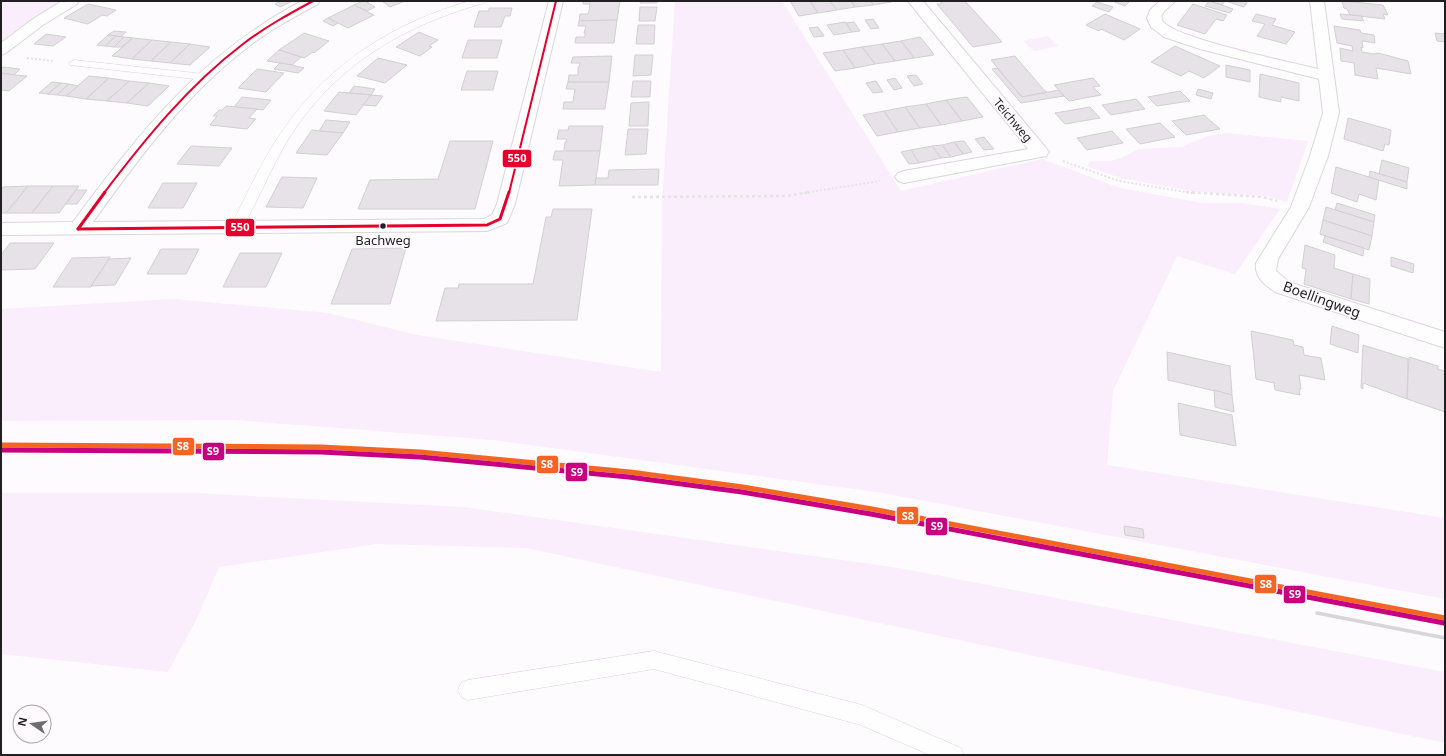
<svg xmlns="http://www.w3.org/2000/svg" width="1446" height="756" viewBox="0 0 1446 756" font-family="'Noto Sans',sans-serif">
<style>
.green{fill:#faedfc}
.building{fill:#e7e1e8;stroke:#d2d0d3}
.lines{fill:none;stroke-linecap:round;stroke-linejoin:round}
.lane-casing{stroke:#dad7da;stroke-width:1}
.street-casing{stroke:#dad7da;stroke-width:2}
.path-far1{stroke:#e4e4e4;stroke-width:2;stroke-dasharray:2 2;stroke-linecap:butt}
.path{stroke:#e4e4e4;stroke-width:2.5;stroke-dasharray:3 3;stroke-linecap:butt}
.lane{fill:#fffeff;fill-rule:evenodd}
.street{fill:#fffeff;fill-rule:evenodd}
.rail{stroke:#d8d7d8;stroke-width:3.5}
.bus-1-far1-casing{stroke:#fefafe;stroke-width:4}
.bus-1-casing{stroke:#fefafe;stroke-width:6}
.bus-1-far1{stroke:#e4002b;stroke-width:2}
.bus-1{stroke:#e4002b;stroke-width:3}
.rail-1-casing{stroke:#fefafe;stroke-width:8}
.rail-2-casing{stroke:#fefafe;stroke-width:8}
.rail-1{stroke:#f26522;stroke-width:5}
.rail-2{stroke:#c7007f;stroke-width:5}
.bus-dot{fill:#221f22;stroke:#fefafe;stroke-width:1.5}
.labels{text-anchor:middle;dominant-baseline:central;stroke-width:3.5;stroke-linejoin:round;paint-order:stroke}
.far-street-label{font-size:12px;fill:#221f22;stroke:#fefafe}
.bus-label{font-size:13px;fill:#221f22;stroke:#fefafe}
.street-label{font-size:14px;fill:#221f22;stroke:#fefafe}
.line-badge{stroke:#fefafe;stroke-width:1.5}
.badge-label{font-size:11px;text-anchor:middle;font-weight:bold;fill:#fff}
</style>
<rect width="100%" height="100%" fill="#fdfbfd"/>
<g class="green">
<path d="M1 1H62L30 21 1 42Z"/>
<path d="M675 1H782L901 191 1042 159 1120 188 1202 203H1243L1280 209 1235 274 1177 256 1113 391 1107 465 1445 518V599L883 493 493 440 234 420 1 421V309L173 299 329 313 417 335 661 372 662 202Z"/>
<path d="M1048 36 1058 46 1034 51 1023 41Z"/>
<path d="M1227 133 1308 141 1287 202 1268 196 1196 192 1120 178 1087 166 1090 161H1110L1121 158 1139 149 1182 147 1208 136Z"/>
<path d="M1 493H193L463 507 899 568 1445 672V743L526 548 377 544 219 567 197 618 168 672 1 654Z"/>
</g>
<g class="building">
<path d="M282 1H293L280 7 275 4Z"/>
<path d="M363 1H365L375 7 367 11 354 5Z"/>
<path d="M382 1H405L390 7Z"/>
<path d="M583 1H620L617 20 579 21 580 14H588L589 11 590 4H583Z"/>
<path d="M641 1H657V3H640Z"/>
<path d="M790 1H810L818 13 799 16Z"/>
<path d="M810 1H830L837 10 818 13Z"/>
<path d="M830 1H851L855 7 837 10Z"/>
<path d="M851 1H871L873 5 855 7Z"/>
<path d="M871 1H891L892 2 873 5Z"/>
<path d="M940 1H965L1002 42 973 47 937 4H942Z"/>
<path d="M1112 1H1130L1125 6Z"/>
<path d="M1208 1H1225L1222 5Z"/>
<path d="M1209 1 1222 5 1233 9 1230 13 1205 6Z"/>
<path d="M1226 1H1248L1244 7Z"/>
<path d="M1342 1 1383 5 1388 15 1383 14 1385 19 1350 15 1347 9 1344 8Z"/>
<path d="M1097 2 1113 7 1109 12 1092 6Z"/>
<path d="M88 4 116 10 107 16 102 15 88 24 64 18Z"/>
<path d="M1193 4 1227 15 1223 21 1216 19 1205 34 1177 25Z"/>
<path d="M354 5 374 15 348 28 328 18Z"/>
<path d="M640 7H657L655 21H639Z"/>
<path d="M489 8H512L510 16H505L501 27H474L479 11H489Z"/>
<path d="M1105 14 1140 29 1124 40 1101 29 1099 31 1086 25Z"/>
<path d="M1256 14 1276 19 1272 25 1295 32 1286 44 1257 36 1265 24 1252 21Z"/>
<path d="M1340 14 1361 16 1364 21 1342 19Z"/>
<path d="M328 18 338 23 333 26 323 21Z"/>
<path d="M873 19 879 28 871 29 865 20Z"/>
<path d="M617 20 614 43H575L576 37H585V33H584L586 26H578L579 21Z"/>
<path d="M845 22 852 32 834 35 827 25Z"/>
<path d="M854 22 860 31 852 32 846 23Z"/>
<path d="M638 25H655L654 44H636Z"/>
<path d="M1334 26 1360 30 1361 33 1374 35 1375 43 1362 41 1363 48 1361 47 1362 52 1374 54 1378 53 1408 61 1411 74 1376 68 1378 79 1355 75 1354 63 1341 61 1340 48 1353 51 1352 46 1337 43Z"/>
<path d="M818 27 824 36 814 37 809 28Z"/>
<path d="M114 31 126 32 120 37 108 35Z"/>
<path d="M419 32 438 40 429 46 432 47 420 56 396 47Z"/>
<path d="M304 33 329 41 314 53 313 52 304 58 279 50Z"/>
<path d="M1435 33 1445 34V42L1437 41Z"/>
<path d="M46 34 66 37 53 46 34 44Z"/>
<path d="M108 35 116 36 105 46 97 45Z"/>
<path d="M116 36 124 37 114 47 105 46Z"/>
<path d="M124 37 133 38 122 47H114Z"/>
<path d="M920 37 930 49 934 55 914 58 901 41Z"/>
<path d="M133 38 152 40 132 59 112 56Z"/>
<path d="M152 40 171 42 151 61 132 59Z"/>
<path d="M468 40H502L497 58H462Z"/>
<path d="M901 41 905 46 914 58 895 61 882 44Z"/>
<path d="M171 42 190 44 170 63 151 61Z"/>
<path d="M190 44 210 47 190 65 170 63Z"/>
<path d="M882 44 895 61 875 64 862 47Z"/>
<path d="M1175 46 1220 66 1204 78 1189 71 1181 76 1151 62Z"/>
<path d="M862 47 875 64 855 68 843 50Z"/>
<path d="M279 50 301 57 292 65 267 61Z"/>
<path d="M843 50 855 68 835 71 823 53Z"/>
<path d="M635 55H653L651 75 633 76Z"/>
<path d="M612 56 609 82H568L569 75H578V67H579L580 63H571L573 57Z"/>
<path d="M1015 56 1044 90 1047 92 1022 97 991 60Z"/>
<path d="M378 58 407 65 385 83 357 76Z"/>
<path d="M280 63 292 65 304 68 298 73 274 69Z"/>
<path d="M1226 65 1250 70V82L1226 77Z"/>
<path d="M3 67 20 69 14 75 1 73V69Z"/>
<path d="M997 68 1022 97 1059 90 1064 96 1021 103 992 69Z"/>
<path d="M257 69 284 73 266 92 238 88Z"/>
<path d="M467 71H498L493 90H461Z"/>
<path d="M1 73 14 75 27 76 9 91 1 90Z"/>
<path d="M1260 74 1299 83V101L1281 97V102L1259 97Z"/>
<path d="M916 75 923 84 914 86 907 76Z"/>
<path d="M89 76 109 78 86 99 66 96Z"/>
<path d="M109 78 129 81 107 101 86 99Z"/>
<path d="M895 78 902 88 894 90 887 80Z"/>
<path d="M1093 78 1100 86 1093 87 1101 95 1069 101 1054 85Z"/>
<path d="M129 81 149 83 127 103 107 101Z"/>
<path d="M633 81H651L650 97H631Z"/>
<path d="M876 81 883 92 873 93 866 83Z"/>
<path d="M52 82 61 83 48 94 39 93Z"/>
<path d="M568 82H609L605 109H563L564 102H573L575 89H566Z"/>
<path d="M61 83 69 84 57 95 48 94Z"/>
<path d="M149 83 169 86 148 106 127 103Z"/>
<path d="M69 84 78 86 66 96 57 95Z"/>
<path d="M354 86 375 89 371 95 349 93Z"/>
<path d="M1198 89 1213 93 1211 99 1196 95Z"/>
<path d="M1180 91 1190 101 1157 106 1148 97Z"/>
<path d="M339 92 349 93 371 95 356 115 324 111Z"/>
<path d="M371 95 383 96 376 106 363 105Z"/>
<path d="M242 97 271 100 263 110 234 107Z"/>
<path d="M967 97 983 117 962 121 946 100Z"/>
<path d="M1136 99 1145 109 1111 115 1102 105Z"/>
<path d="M946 100 962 121 941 125 926 104Z"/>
<path d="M649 102 648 126H629L631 103Z"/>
<path d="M926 104 941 125 920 128 905 107Z"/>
<path d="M226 106 257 109 249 118 256 119 247 129 210 125 217 116H213L219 110H222Z"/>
<path d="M905 107 920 128 898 132 884 111Z"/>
<path d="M1090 107 1100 118 1065 124 1055 113Z"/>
<path d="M884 111 898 132 877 136 863 115Z"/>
<path d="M1204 115 1220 129 1186 135 1172 121Z"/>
<path d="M1348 118 1391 130 1389 145 1385 144 1383 151 1344 139Z"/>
<path d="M326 120 350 122 343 133 319 131Z"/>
<path d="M1160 123 1175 137 1140 144 1126 129Z"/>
<path d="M569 126H603L600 151H564L565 142H566L567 139H557L559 130H568Z"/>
<path d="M628 129H648L646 154 625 155Z"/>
<path d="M312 130 319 131 343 133 327 155 296 153Z"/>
<path d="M1112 131 1123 143 1087 150 1077 138Z"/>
<path d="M984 137 994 149 984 150 975 139Z"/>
<path d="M450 141H493L475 209H358L370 180 438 179Z"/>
<path d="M963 141H964L972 152 963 154 954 142Z"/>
<path d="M954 142 963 154 951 157 942 145Z"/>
<path d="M942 145 951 157 941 158 932 146Z"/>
<path d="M191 146 232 148 219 166 177 164Z"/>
<path d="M932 146 941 158 919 163 911 150Z"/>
<path d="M911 150 919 163 909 164 901 152Z"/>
<path d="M555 151H600L595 185 559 186 563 160H553Z"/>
<path d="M1382 160 1409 168 1407 182 1379 174Z"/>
<path d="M1336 167 1379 180 1376 200 1359 194 1357 202 1331 193Z"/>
<path d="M659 169 658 185H595L596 178H608L609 170Z"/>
<path d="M1370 171 1407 182V189L1369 177Z"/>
<path d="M282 177 317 178 303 208 266 207Z"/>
<path d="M163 183H197L183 208H148Z"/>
<path d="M28 186H53L32 213H6Z"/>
<path d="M28 186 6 213H1V189L3 187Z"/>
<path d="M53 186H79L59 213H32Z"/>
<path d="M76 190H87L77 204H66Z"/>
<path d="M1337 203 1375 215 1374 222 1335 210Z"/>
<path d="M1326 207 1374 222 1372 236 1323 220Z"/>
<path d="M553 209H592L577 320 436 321 445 288H458L459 284H533L546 217H551Z"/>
<path d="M1323 220 1372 236 1369 250 1320 234Z"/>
<path d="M1325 236 1364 248 1363 256 1323 242Z"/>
<path d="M10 243H54L35 269 1 270V255Z"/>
<path d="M1305 245 1335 255 1334 268 1353 274 1351 299 1304 284 1306 269 1302 268Z"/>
<path d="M406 248 390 304H331L352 249Z"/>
<path d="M161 249H199L186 274H147Z"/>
<path d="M240 253H282L266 287H223Z"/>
<path d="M110 257 91 287H53L72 258Z"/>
<path d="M1391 257 1414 264 1413 273 1391 266Z"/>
<path d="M131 258 115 285 91 286 109 259Z"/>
<path d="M1353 274 1370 279 1369 304 1351 299Z"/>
<path d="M1332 326 1359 335 1358 353 1330 344Z"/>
<path d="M1251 331 1293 340 1294 345 1303 347 1304 355 1321 358 1325 380 1299 375 1301 389H1299L1300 395 1275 390 1274 383 1256 379Z"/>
<path d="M1363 345 1408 359 1407 399 1363 383V389L1361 388Z"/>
<path d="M1167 352 1230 366 1232 395 1168 380Z"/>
<path d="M1409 357 1438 366V369L1445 371V412L1407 399Z"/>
<path d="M1214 390 1232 395 1234 412 1215 407Z"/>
<path d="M1178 403 1232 415 1236 446 1180 435Z"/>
<path d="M1124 526 1143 529 1144 538 1125 535Z"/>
</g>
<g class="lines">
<g class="lane-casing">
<g id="lane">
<path d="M470 1H486L484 3C403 26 335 65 289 138 271 168 258 201 241 230L236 231 231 230 230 227C248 193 263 157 286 126 331 62 395 22 470 1Z"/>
<path d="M74 60 204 74 209 77 204 80 70 65 69 63Z"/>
<path d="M654 651 862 705 961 748 964 755H930L861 725 654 669 468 700 461 697 458 690 461 683 468 680Z"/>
</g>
</g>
<g class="street-casing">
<g id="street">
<path d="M62 1H79L77 4 43 25 6 53 1 55V43L33 19Z"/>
<path d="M302 1H320L318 4C294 17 270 30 248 47 186 94 138 159 93 222L484 219 492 215 497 204 549 1H563L515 204 507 223 487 231 1 235V223L73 222C140 132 201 54 302 1Z"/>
<path d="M908 1H923L1046 148 1049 152 1046 156 904 183 898 181 895 177 898 173 904 171 1028 149Z"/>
<path d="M1160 1H1175C1171 7 1159 12 1162 20 1168 37 1295 63 1318 69L1310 1H1324L1339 113 1328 156 1309 207 1278 259 1276 271 1289 282 1445 332V348L1275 292C1265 285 1254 277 1256 263L1291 207 1310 156 1323 113 1319 79 1200 49 1164 37 1151 27 1147 18 1150 10Z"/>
</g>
</g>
<g class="path-far1">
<path d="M27 58 54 61"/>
<path d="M1063 161 1119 181 1192 193"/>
<path d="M804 193 880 181"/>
</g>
<g class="path">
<path d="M1186 192 1263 197 1277 201"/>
<path d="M632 197 786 196 810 192"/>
</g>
<use href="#lane" class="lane"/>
<use href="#street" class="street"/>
<path class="rail" d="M1317 613 1445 638"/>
<g class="bus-1-far1-casing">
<g id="bus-1-far1">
<path d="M104 193C145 139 189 85 243 44 265 27 289 14 313 1"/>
<path d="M509 193 556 1"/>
</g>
</g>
<g class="bus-1-casing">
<g id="bus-1">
<path d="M78 229 487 225 500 219 509 192"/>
<path d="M78 229 105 192"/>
</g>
</g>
<use href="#bus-1-far1" class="bus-1-far1"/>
<use href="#bus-1" class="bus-1"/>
<g class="rail-1-casing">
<path id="rail-1" d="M1 445 321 447 420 452 630 472 743 487 872 509 1445 618"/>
</g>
<g class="rail-2-casing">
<path id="rail-2" d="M1 450 321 452 420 457 629 477 742 492 871 514 1444 623"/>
</g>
<use href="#rail-1" class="rail-1"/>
<use href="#rail-2" class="rail-2"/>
</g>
<circle class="bus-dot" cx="383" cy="226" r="3.5"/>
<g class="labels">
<g class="far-street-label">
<text transform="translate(1013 120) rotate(50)">Teichweg</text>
</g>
<g class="bus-label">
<text x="383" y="240">Bachweg</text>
</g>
<g class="street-label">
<text transform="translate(1322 299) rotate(20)">Boellingweg</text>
</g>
</g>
<g class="line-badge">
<rect x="502" y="149" width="30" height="19" rx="4" fill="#e4002b"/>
<rect x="225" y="218" width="30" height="19" rx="4" fill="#e4002b"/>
<rect x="172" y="437" width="23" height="19" rx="4" fill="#f26522"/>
<rect x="202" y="442" width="23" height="19" rx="4" fill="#c7007f"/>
<rect x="536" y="455" width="23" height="19" rx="4" fill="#f26522"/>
<rect x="565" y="462" width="23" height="20" rx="4" fill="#c7007f"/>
<rect x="896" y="506" width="23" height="19" rx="4" fill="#f26522"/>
<rect x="925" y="517" width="23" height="19" rx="4" fill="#c7007f"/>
<rect x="1254" y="574" width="23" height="20" rx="4" fill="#f26522"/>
<rect x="1283" y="585" width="23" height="19" rx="4" fill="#c7007f"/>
</g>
<g class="badge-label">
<text x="517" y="162">550</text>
<text x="240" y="231">550</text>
<text x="183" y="450">S8</text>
<text x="213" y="455">S9</text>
<text x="547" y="468">S8</text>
<text x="577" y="476">S9</text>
<text x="908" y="520">S8</text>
<text x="937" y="530">S9</text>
<text x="1266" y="588">S8</text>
<text x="1295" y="598">S9</text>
</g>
<rect width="1446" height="756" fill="none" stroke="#221f22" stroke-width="4"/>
<g transform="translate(32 724) rotate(283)"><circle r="19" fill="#fefafe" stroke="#a6a2a6"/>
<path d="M0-3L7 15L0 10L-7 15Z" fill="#6f6c6f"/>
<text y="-6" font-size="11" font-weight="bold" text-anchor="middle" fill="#221f22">N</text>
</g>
</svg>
